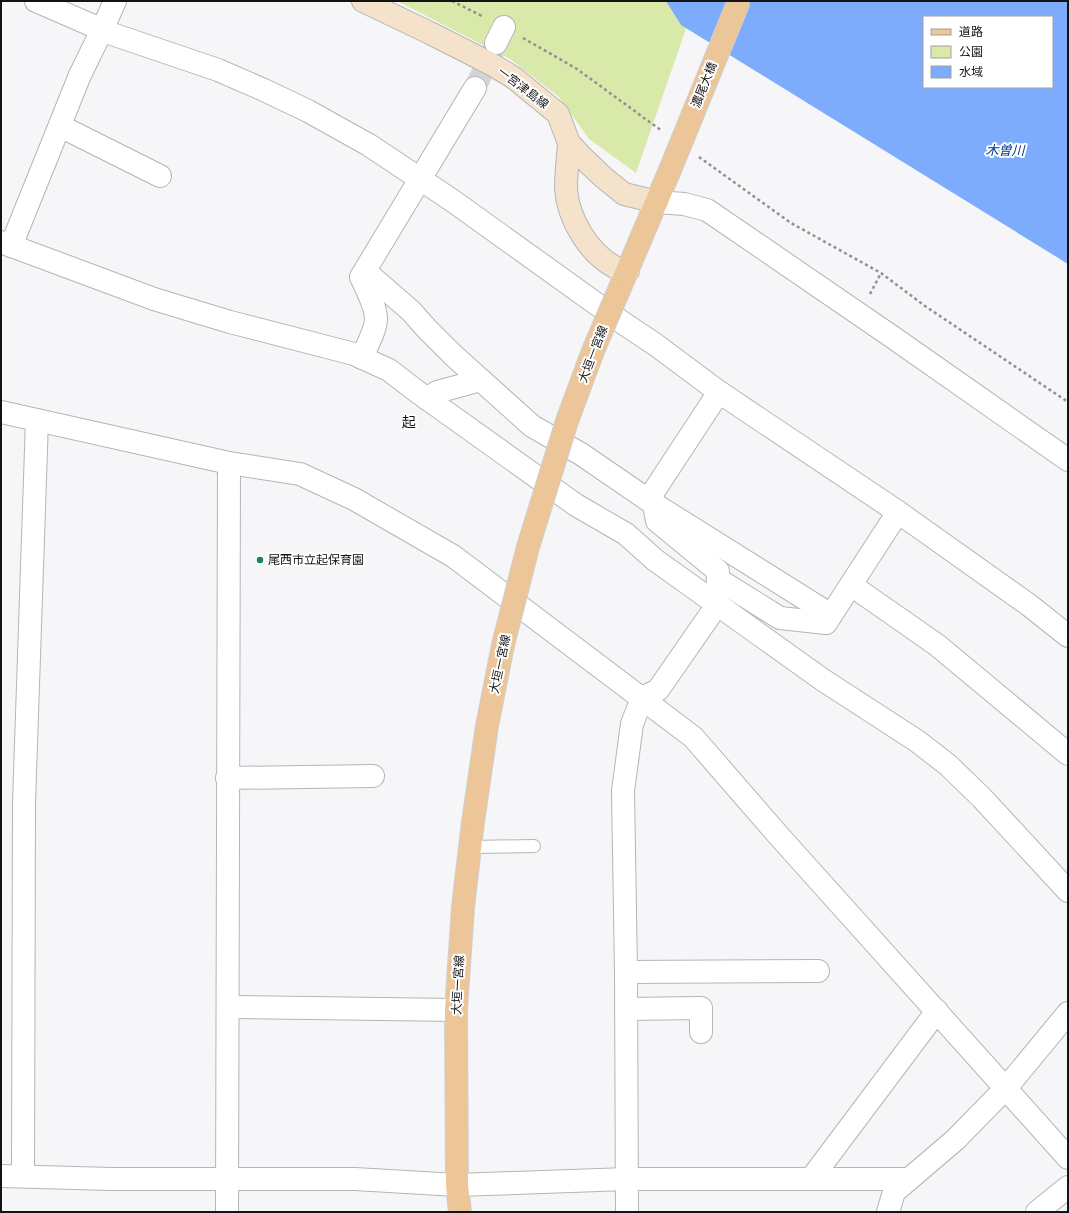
<svg xmlns="http://www.w3.org/2000/svg" width="1069" height="1213" viewBox="0 0 1069 1213" font-family="'Fira Sans','Noto Sans JP',sans-serif">
<style>
.green{fill:#d9e9a9}
.water{fill:#7cacfb;fill-rule:evenodd}
.lines{fill:none;stroke-linecap:round;stroke-linejoin:round}
.minor-tunnel{stroke:#d4d4d7;stroke-width:22;stroke-dasharray:22 11;stroke-linecap:butt}
.service-casing{stroke:#b4b5b7;stroke-width:14}
.minor-casing{stroke:#b4b5b7;stroke-width:24}
.tertiary-casing{stroke:#b4b5b7;stroke-width:24}
.secondary-casing{stroke:#b4b5b7;stroke-width:24}
.primary-casing{stroke:#d0d0d0;stroke-width:24}
.path{stroke:#919193;stroke-width:2.5;stroke-dasharray:3 3;stroke-linecap:butt}
.service{stroke:#fff;stroke-width:12}
.minor{stroke:#fff;stroke-width:22}
.tertiary{stroke:#fff;stroke-width:22}
.secondary{stroke:#f5e2cb;stroke-width:22}
.primary{stroke:#ecc598;stroke-width:22}
.primary-bridge-casing{stroke:#d0d0d0;stroke-width:24;stroke-linecap:butt}
.primary-bridge{stroke:#ecc598;stroke-width:22}
.poi-dot{fill:#197f58;stroke:#fff;stroke-width:1.5}
.labels{text-anchor:middle;dominant-baseline:central;stroke-width:4;stroke-linejoin:round;paint-order:stroke}
.street-label{font-size:12px;fill:#131314;stroke:#fff}
.poi-label{font-size:12px;fill:#131314;stroke:#fff;text-anchor:start}
.water-label{font-size:13px;font-style:italic;fill:#003991;stroke:#fff}
.quarter-label{font-size:14px;fill:#131314;stroke:#fff}
</style>
<rect width="100%" height="100%" fill="#f6f6f9"/>
<path class="green" d="M397 1H670L688 23 636 173 589 139 559 97 510 59Z"/>
<path class="water" d="M666 1H1068V264L681 25ZM924 17H1052V87H924Z"/>
<g class="lines">
<path class="minor-tunnel" d="M475 88 495 46"/>
<g class="service-casing">
<path id="service" d="M470 847 534 846"/>
</g>
<g class="minor-casing">
<g id="minor">
<path d="M36 1 112 34 218 70 264 90 308 111 369 145 453 201 623 323 656 345 719 392 898 512 1029 605 1068 636"/>
<path d="M496 43 504 27"/>
<path d="M60 126 160 176"/>
<path d="M1 242 154 299 230 322 354 354 389 370 415 390 576 505 626 534 655 560 823 680 917 741 948 765 982 798 1068 891"/>
<path d="M11 246 80 75 102 30 115 1"/>
<path d="M365 271 411 311 427 329 453 355 532 426 581 454 654 504 831 615"/>
<path d="M362 358C366 347 376 330 376 319 376 306 366 288 361 277L475 88"/>
<path d="M427 399 437 392 481 380"/>
<path d="M1 412 229 463 300 474 354 499 453 556 693 737 779 836 1068 1158"/>
<path d="M719 580 780 618 826 623 898 512"/>
<path d="M851 585 937 645 1068 754"/>
<path d="M227 778 373 776"/>
<path d="M626 972 818 971"/>
<path d="M228 1007 456 1010"/>
<path d="M626 1009 701 1008V1032"/>
<path d="M1 1176 112 1179H355L457 1185 627 1179H909"/>
<path d="M23 1176 24 803 37 420"/>
<path d="M811 1179 937 1011"/>
<path d="M227 1212 229 463"/>
<path d="M627 1212 626 972 623 791 632 724 642 698 658 690 717 605 718 571 657 521 652 494 719 392"/>
<path d="M888 1212 894 1192 955 1140 1006 1088 1068 1013"/>
<path d="M1037 1212 1068 1187"/>
</g>
</g>
<g class="tertiary-casing">
<path id="tertiary" d="M657 202 684 204 707 210 891 336 1068 460"/>
</g>
<g class="secondary-casing">
<g id="secondary">
<path d="M363 1 430 33 493 65 514 78 558 114 569 143 583 158 603 177 624 194 657 202"/>
<path d="M569 143C568 158 566 174 566 189 568 218 588 252 613 266 617 269 623 270 628 271"/>
</g>
</g>
<g class="primary-casing">
<g id="primary">
<path d="M616 297 670 170"/>
<path d="M460 1212 457 1185 456 1010 463 907 473 822"/>
</g>
</g>
<g class="path">
<path d="M452 1 484 17"/>
<path d="M523 38 577 69 662 131"/>
<path d="M699 157 791 223 881 273 925 306 1068 402"/>
<path d="M870 294 881 273"/>
</g>
<use href="#service" class="service"/>
<use href="#minor" class="minor"/>
<use href="#tertiary" class="tertiary"/>
<use href="#secondary" class="secondary"/>
<use href="#primary" class="primary"/>
<g class="primary-bridge-casing">
<g id="primary-bridge">
<path d="M670 170 739 1"/>
<path d="M473 822 487 726 503 645 528 547 567 421 593 351 616 297"/>
</g>
</g>
<use href="#primary-bridge" class="primary-bridge"/>
</g>
<circle class="poi-dot" cx="260" cy="560" r="4"/>
<g class="labels">
<g class="street-label">
<text transform="translate(704 85) rotate(-68)">濃尾大橋</text>
<text transform="translate(523 88) rotate(37)">一宮津島線</text>
<text transform="translate(593 354) rotate(-69)">大垣一宮線</text>
<text transform="translate(500 664) rotate(-78)">大垣一宮線</text>
<text transform="translate(458 985) rotate(-87)">大垣一宮線</text>
</g>
<g class="poi-label">
<text x="268" y="560">尾西市立起保育園</text>
</g>
<g class="water-label">
<text x="1005" y="150">木曽川</text>
</g>
<g class="quarter-label">
<text x="409" y="422">起</text>
</g>
</g>
<rect width="1069" height="1213" fill="none" stroke="#131314" stroke-width="4"/>
<rect x="923" y="16" width="130" height="72" fill="#ffffff" stroke="#a1a1a1"/>
<rect x="931" y="29" width="20" height="6" fill="#ecc598" stroke="#a1a1a1"/>
<text x="959" y="36" font-size="12" fill="#131314">道路</text>
<rect x="931" y="46" width="20" height="12" fill="#d9e9a9" stroke="#a1a1a1"/>
<text x="959" y="56" font-size="12" fill="#131314">公園</text>
<rect x="931" y="66" width="20" height="12" fill="#7cacfb" stroke="#a1a1a1"/>
<text x="959" y="76" font-size="12" fill="#131314">水域</text>
</svg>
